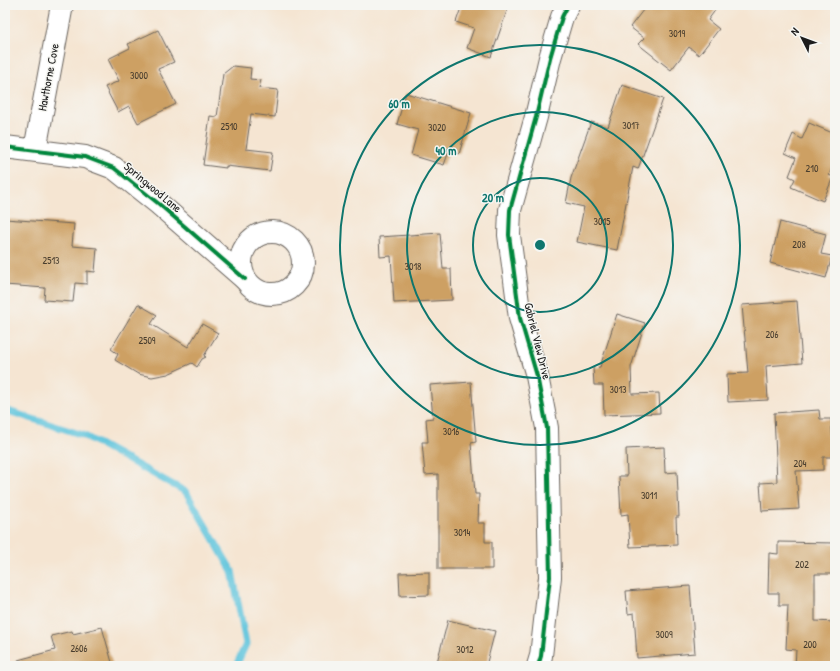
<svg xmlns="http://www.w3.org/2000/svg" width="840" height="671" viewBox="0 0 840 671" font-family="'Patrick Hand',sans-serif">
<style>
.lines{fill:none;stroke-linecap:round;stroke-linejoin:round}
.stream{stroke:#5fc4dc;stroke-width:7}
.building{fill:#cda064}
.minor-casing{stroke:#68625c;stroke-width:24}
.minor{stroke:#fff;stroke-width:22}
.cycleway-casing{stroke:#f6f6f2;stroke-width:6}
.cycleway{stroke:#00873e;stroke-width:4}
.ring{fill:none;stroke:#0f766e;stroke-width:2}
.labels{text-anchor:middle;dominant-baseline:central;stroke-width:3;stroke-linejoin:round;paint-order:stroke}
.number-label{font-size:10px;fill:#483d2e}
.street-label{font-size:12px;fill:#1c1c1c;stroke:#f6f6f2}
.centre{fill:#0f766e;stroke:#f6f6f2;stroke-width:2}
.ring-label{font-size:12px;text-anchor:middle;font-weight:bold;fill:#0f766e;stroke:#f6f6f2;stroke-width:3;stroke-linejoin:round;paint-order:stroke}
</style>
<rect width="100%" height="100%" fill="#f6f6f2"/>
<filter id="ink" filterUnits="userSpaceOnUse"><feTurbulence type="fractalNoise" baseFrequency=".025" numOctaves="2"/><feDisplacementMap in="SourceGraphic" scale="8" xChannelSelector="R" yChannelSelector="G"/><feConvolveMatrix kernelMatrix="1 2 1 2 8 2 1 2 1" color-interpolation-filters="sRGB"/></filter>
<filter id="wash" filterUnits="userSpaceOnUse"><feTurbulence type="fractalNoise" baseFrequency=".012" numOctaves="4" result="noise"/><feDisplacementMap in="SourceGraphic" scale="16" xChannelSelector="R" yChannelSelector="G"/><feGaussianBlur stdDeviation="0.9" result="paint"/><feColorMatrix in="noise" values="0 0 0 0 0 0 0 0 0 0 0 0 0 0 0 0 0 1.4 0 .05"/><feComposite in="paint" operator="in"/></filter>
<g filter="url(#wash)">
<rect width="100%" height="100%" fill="#f5e5d2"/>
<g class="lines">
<path class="stream" d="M5 410 83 435 186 492 232 571 246 644 236 666"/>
</g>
<g id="blocks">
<g class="building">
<path d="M462 5H509L491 57 467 48 474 28 456 22Z"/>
<path d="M647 5H719L708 20 719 29 699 55 689 47 671 70 638 44 644 38 630 27Z"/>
<path d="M158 30 174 62 158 69 176 104 138 123 129 106 118 112 105 87 119 81 108 59 130 48 128 44Z"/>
<path d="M233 66 251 68 250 79 261 80 259 88 278 90 275 117 251 114 246 149 273 152 270 171 226 166V168L203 165 210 116 217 117 223 74Z"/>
<path d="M622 85 663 99 638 169 633 167 617 250 577 242 584 207 566 203 571 178 591 122 608 127Z"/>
<path d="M406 93 471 113 459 154 449 151 444 165 411 155 418 130 397 124Z"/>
<path d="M809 123 835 134V161L829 175 833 177 823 201 791 187 795 179 789 176 796 158 785 153 793 134 802 139Z"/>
<path d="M5 219 74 224 72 246 97 248 95 272 87 271V284L75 283 73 302 44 300 45 288 5 285Z"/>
<path d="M780 222 826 234 821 254 832 256 826 278 770 263Z"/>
<path d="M440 233 443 269H451L452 300 394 303 391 256 380 257 379 237Z"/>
<path d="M797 301 802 363 766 366 768 400 728 402 727 374 748 373 742 305Z"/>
<path d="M138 304 157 315 151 324 188 347 202 324 218 333 204 356 206 357 202 359 197 367 192 363 168 374 152 377 138 374 115 360 118 354 111 349Z"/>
<path d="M617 314 645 323 631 367 632 394 659 393 660 413 604 415 603 385H594L593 368 600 367Z"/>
<path d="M471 382 476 442 471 443 475 494H479L478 523H485V542H492V569H438V474L425 475 422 442H428L426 419 433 418 430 385Z"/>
<path d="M819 410 820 419H831L834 457H823V470L796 471 799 509 762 511 760 483 777 482 774 413Z"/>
<path d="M664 447 665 473 677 472 679 517H676L677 545 630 547 628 514 621 515 619 476H627L626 449Z"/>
<path d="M778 542 835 543V574H815V621L834 622 835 666H795L796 650 786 649 788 605H779V593H768L769 553 778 554Z"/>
<path d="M429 572V595L400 596 399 573Z"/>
<path d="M690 586 695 653 637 658 634 613 628 614 626 591Z"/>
<path d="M448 620 495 631 486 666H436Z"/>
<path d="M102 627 113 666H19L18 660 55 650 51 636 72 631 73 634Z"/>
</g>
</g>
</g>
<g filter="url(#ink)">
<use href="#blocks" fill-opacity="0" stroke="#68625c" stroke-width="1"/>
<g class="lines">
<g class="minor-casing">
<g id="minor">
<path d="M5 147 85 157 114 168 159 204 245 279"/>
<path d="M35 150 62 5"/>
<circle cx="272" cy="263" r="31"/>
<path d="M538 666 541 656 550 577 547 428 537 376 520 318 509 235 510 210 536 117 550 58 562 17 568 5"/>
</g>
</g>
<use href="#minor" class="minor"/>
<g class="cycleway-casing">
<g id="cycleway">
<path d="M5 147 85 157 114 168 159 204 245 279"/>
<path d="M538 666 541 656 550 577 547 428 537 376 520 318 509 235 510 210 536 117 550 58 562 17 568 5"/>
</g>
</g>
<use href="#cycleway" class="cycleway"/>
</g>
</g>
<g class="ring">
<circle cx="540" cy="245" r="67"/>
<circle cx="540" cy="245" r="133"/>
<circle cx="540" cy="245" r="200"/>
</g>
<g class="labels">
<g class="number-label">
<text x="677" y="33">3019</text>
<text x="139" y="75">3000</text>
<text x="631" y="125">3017</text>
<text x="229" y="126">2510</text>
<text x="437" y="127">3020</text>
<text x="812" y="168">210</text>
<text x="602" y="221">3015</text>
<text x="799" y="244">208</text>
<text x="51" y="260">2513</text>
<text x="413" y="266">3018</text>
<text x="772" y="334">206</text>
<text x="147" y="340">2509</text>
<text x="618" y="389">3013</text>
<text x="451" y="431">3016</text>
<text x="800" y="463">204</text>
<text x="649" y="495">3011</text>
<text x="462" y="532">3014</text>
<text x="802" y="564">202</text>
<text x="664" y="634">3009</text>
<text x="810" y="644">200</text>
<text x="79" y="648">2606</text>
<text x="465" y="649">3012</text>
</g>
<g class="street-label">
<text transform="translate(48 77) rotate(-79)">Hawthorne Cove</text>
<text transform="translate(153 187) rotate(40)">Springwood Lane</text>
<text transform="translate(538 341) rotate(76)">Gabriel View Drive</text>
</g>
</g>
<circle cx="540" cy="245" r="6" class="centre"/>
<g class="ring-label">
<text x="399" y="108">60 m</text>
<text x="446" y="155">40 m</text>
<text x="493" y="202">20 m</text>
</g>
<rect width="840" height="671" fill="none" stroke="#f6f6f2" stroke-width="20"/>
<g transform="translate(802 38) rotate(312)" stroke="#f6f6f2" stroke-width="3" paint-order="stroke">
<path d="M0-3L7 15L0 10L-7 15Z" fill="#1c1c1c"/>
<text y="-6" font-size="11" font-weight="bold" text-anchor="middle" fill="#1c1c1c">N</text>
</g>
</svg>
